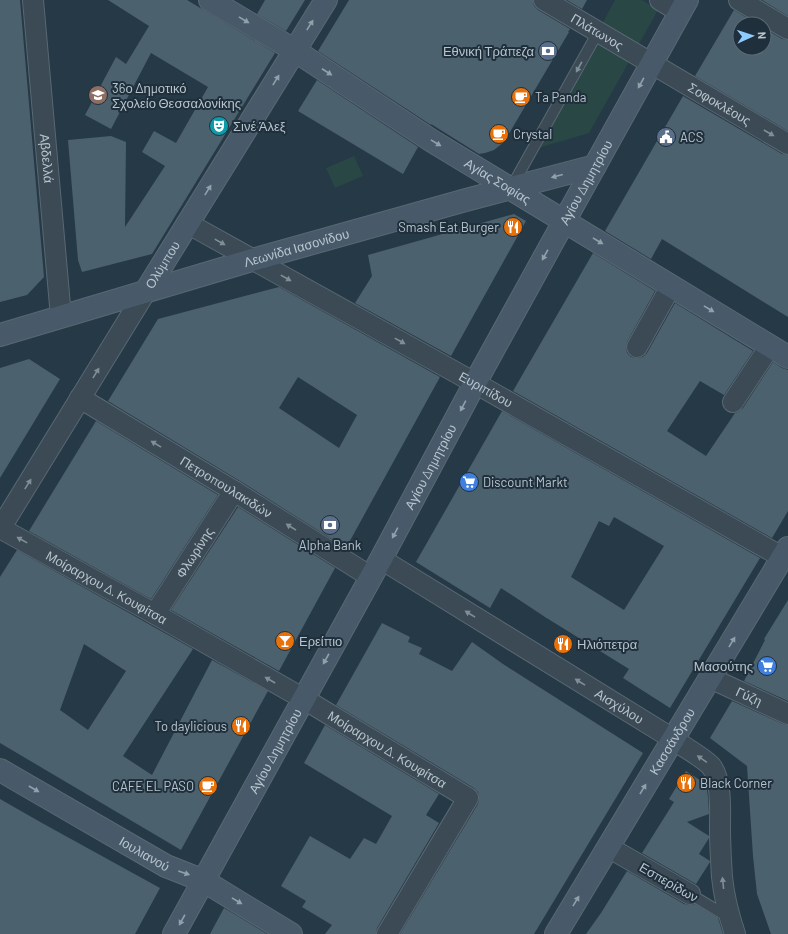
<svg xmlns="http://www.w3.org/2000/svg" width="788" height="934" viewBox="0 0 788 934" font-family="Barlow,sans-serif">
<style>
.green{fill:#284745}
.building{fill:#4c616e;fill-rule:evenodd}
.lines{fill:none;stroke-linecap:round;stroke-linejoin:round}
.lane-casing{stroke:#596872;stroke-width:12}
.street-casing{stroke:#596872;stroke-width:22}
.secondary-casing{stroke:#596872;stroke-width:24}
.lane{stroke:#3b4a55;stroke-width:10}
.street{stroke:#3b4a55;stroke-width:20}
.secondary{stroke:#485a69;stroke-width:22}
.oneway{fill:#91a0ab}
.oneway2{fill:#808e98}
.labels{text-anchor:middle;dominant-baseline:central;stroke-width:4;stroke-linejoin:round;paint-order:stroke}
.street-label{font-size:13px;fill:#b8c5ce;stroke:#1f2f3b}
.poi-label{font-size:13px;fill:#b8c5ce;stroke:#1f2f3b;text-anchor:start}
</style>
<rect width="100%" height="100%" fill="#263946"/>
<g class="green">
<path d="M615 0H642L658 10 589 133 535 149Z"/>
<path d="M354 156 363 176 335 188 326 168Z"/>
</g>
<g class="building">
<path d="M0 0H20L44 277 27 295 0 302Z"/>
<path d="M108 0H187L275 53 152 254 82 272 78 260 68 140 111 136 126 142 125 227 165 166 142 152 154 131 176 143 208 87 151 53 111 129 85 115 116 57 126 64 149 26Z"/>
<path d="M265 0H305L286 31 257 14Z"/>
<path d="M349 0H533L534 6 538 10 570 29 568 32H569L504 142 494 150 485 153 479 154 431 124V125L318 51Z"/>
<path d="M567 0H587L582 9Z"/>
<path d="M762 0H788V16Z"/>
<path d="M734 10 757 24H740V48H764V28L782 39 788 40V131L695 76Z"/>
<path d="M317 80 418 147 403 174 298 111Z"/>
<path d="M683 96 782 154 788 155V317L662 239 651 259 605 231Z"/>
<path d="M514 214 526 221 451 356 355 303 372 276 368 255Z"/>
<path d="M593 253 655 291 627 342 626 348 627 353 631 357 638 358 643 357 647 353 675 303 753 351 724 395 700 381 667 431 706 456 735 413 738 412 743 408 773 362 782 368 788 370V511L772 538 513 391Z"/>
<path d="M279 287 440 377 346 548 240 481 108 401 158 319ZM298 377 357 415 339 448 279 408Z"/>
<path d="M29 359 60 379 0 478V368Z"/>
<path d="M502 411 760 558 670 708 623 678 629 669 545 617 501 588 490 608 416 562ZM614 517 664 546 624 610 571 577 599 521 609 526Z"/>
<path d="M96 421 218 495 151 599 29 531Z"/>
<path d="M238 507 335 568 279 671 171 610Z"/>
<path d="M17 550 193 649 123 756 152 775 212 660 268 691 181 850 0 743V577ZM84 644 126 671 88 730 60 710Z"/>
<path d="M788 600V701L744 681 765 640 764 639Z"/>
<path d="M382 623 410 637 408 642 422 648 419 654 452 671 472 642 503 664 643 753 534 934H400L478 804 479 798 478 792 474 788 336 705Z"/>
<path d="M732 701 783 724 788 725V934H771L757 894 753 856 747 766 710 738Z"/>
<path d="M325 725 439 794 426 815 439 823 377 928 376 934H325L332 925 302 907 306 901 281 886 310 836 350 859 364 838 376 844 392 816 304 763Z"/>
<path d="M686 771 706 784 708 797 709 814 687 822 709 836V838L699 854 710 861V862L696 884 642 853 674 802 669 799Z"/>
<path d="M0 799 42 823 160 888 135 934H0Z"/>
<path d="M627 871 684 904 690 905 695 904 718 918 723 934H586L601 913Z"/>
<path d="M224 908 236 915 267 934H210Z"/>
</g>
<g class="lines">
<g class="lane-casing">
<g id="lane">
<path d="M512 186 598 32"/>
<path d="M690 894 728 917"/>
</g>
</g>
<g class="street-casing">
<g id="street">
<path id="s1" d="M33 0 61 317"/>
<path id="s2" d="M544 0 788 144"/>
<path d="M660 0 680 12"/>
<path d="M739 0 788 29"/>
<path id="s3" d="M187 223 475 383 782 557"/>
<path d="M637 347 671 286"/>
<path id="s4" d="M80 398 234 491 371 577"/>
<path d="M733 402 770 346"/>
<path id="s5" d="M0 528 155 614 304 699 468 798 387 934"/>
<path d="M0 529 146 291"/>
<path id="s6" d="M381 559 673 739C682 746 704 758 711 766 722 780 720 811 720 828 720 845 721 861 722 877 724 897 729 916 735 934"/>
<path id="s7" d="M155 614 234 491"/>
<path id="s8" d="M710 678 788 714"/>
<path d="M608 847 690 894"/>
</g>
</g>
<g class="secondary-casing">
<g id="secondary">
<path id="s9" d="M210 0 294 50 432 141 788 357"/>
<path id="s10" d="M146 291 326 0"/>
<path id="s11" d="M0 335 252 260 466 200 595 166"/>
<path id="s12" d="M0 770 166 866 204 881 291 934"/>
<path id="s13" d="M174 934 381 559 475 383 551 245 687 0"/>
<path id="s14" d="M556 934 788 548"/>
</g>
</g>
<use href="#lane" class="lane"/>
<use href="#street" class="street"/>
<use href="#secondary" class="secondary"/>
</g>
<defs><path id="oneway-solid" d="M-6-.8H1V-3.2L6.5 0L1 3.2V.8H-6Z"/></defs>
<g class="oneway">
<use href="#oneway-solid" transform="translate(244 20) rotate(31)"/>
<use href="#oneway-solid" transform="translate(310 25) rotate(-58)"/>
<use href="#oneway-solid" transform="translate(327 72) rotate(33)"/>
<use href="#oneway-solid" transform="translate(276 80) rotate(-58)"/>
<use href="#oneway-solid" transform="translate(641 83) rotate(119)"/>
<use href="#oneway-solid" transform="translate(436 143) rotate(31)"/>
<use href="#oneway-solid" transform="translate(557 176) rotate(165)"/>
<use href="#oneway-solid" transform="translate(208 190) rotate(-58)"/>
<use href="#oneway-solid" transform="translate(598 241) rotate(31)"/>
<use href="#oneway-solid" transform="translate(545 255) rotate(119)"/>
<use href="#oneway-solid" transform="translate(709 309) rotate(31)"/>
<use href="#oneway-solid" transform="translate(463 406) rotate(118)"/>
<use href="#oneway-solid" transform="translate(395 533) rotate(118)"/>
<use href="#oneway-solid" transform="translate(732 642) rotate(-59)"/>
<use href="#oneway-solid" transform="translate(326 659) rotate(119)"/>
<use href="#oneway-solid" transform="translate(34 789) rotate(30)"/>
<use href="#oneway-solid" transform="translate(643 789) rotate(-59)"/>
<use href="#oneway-solid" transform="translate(184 873) rotate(19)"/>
<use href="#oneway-solid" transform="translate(237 901) rotate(31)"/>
<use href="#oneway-solid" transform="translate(576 901) rotate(-59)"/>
<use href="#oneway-solid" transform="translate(182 920) rotate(119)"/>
</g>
<g class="oneway2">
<use href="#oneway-solid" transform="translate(579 67) rotate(119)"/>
<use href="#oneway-solid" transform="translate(769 133) rotate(30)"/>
<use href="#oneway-solid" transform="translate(220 242) rotate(29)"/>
<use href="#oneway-solid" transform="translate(286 278) rotate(29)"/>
<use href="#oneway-solid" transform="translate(400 341) rotate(29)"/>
<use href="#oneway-solid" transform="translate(96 373) rotate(-59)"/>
<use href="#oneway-solid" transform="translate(156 444) rotate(-149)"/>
<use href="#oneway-solid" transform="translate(28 484) rotate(-58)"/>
<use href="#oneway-solid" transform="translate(291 527) rotate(-148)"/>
<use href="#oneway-solid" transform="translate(22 540) rotate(-151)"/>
<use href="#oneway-solid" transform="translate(470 614) rotate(-148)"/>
<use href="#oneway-solid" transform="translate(270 680) rotate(-150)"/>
<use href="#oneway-solid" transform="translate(580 682) rotate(-148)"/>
<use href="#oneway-solid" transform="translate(702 759) rotate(-145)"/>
<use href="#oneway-solid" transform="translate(723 883) rotate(-96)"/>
</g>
<defs>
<g id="bank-disc" transform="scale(1)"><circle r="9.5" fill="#5c6f8a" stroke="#1f2f3b"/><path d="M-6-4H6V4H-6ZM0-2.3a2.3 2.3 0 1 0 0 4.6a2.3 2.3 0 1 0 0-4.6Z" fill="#fff"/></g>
<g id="school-disc" transform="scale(1)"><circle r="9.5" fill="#8d6e63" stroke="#1f2f3b"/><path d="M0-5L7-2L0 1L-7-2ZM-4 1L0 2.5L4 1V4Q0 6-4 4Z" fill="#fff"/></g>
<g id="cafe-disc" transform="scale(1)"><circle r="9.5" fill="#e8710a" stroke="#1f2f3b"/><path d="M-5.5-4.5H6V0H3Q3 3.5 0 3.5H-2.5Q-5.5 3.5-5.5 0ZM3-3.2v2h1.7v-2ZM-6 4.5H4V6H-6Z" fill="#fff"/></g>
<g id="theatre-disc" transform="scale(1)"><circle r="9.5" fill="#0f9aa8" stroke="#1f2f3b"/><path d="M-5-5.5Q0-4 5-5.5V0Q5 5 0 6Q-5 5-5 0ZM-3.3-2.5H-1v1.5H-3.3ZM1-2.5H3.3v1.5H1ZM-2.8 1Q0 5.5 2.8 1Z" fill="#fff"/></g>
<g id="civic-disc" transform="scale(1)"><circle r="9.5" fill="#5c6f8a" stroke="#1f2f3b"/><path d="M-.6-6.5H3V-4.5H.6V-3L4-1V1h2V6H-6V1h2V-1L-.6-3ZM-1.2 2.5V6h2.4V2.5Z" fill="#fff"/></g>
<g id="restaurant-disc" transform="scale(1)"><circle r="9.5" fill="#e8710a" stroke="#1f2f3b"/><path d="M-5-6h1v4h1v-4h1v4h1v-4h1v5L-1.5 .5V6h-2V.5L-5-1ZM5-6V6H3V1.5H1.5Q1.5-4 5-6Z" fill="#fff"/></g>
<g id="supermarket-disc" transform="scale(1)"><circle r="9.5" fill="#3f7fe0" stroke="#1f2f3b"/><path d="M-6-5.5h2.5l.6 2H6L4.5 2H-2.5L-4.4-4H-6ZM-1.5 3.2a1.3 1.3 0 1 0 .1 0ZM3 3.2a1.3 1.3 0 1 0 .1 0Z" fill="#fff"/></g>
<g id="bar-disc" transform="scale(1)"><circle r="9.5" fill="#e8710a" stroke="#1f2f3b"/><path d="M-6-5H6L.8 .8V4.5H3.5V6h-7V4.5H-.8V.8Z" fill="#fff"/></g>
</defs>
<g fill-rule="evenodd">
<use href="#bank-disc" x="548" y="51"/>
<use href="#school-disc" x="98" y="95"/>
<use href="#cafe-disc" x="521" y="97"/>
<use href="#theatre-disc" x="219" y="126"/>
<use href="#cafe-disc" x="499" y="134"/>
<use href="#civic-disc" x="666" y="137"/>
<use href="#restaurant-disc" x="513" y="227"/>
<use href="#supermarket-disc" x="469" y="482"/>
<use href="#bank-disc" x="330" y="525"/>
<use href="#bar-disc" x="285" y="641"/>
<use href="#restaurant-disc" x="563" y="644"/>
<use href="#supermarket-disc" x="767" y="666"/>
<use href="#restaurant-disc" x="241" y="726"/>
<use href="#restaurant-disc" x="686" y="783"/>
<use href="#cafe-disc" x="208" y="786"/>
</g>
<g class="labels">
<g class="street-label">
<text stroke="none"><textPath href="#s2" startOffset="62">Πλάτωνος</textPath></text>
<text stroke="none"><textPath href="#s2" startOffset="204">Σοφοκλέους</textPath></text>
<text stroke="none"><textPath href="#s1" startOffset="159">Αβδελλά</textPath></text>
<text stroke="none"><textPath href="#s9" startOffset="340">Αγίας Σοφίας</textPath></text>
<text stroke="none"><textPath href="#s13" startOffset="857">Αγίου Δημητρίου</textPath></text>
<text stroke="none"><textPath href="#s11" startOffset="309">Λεωνίδα Ιασονίδου</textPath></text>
<text stroke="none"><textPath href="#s10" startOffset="31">Ολύμπου</textPath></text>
<text stroke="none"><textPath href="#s3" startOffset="342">Ευριπίδου</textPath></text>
<text stroke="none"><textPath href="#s13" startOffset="533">Αγίου Δημητρίου</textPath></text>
<text stroke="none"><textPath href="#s4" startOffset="171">Πετροπουλακιδών</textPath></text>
<text stroke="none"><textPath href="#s7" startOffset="73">Φλωρίνης</textPath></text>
<text stroke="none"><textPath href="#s5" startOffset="122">Μοίραρχου Δ. Κουφίτσα</textPath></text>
<text stroke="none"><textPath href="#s8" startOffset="43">Γύζη</textPath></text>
<text stroke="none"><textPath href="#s6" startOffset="280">Αισχύλου</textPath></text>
<text stroke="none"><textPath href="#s14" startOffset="225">Κασσάνδρου</textPath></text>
<text stroke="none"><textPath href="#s5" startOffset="446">Μοίραρχου Δ. Κουφίτσα</textPath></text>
<text stroke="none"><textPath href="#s13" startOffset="209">Αγίου Δημητρίου</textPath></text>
<text stroke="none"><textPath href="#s12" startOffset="167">Ιουλιανού</textPath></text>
<text transform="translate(669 882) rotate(30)">Εσπερίδων</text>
</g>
<g class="poi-label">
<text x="534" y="51" text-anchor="end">Εθνική Τράπεζα</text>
<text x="112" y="88">36ο Δημοτικό<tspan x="112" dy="15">Σχολείο Θεσσαλονίκης</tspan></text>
<text x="535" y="97">Ta Panda</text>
<text x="233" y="126">Σινέ Άλεξ</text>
<text x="513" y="134">Crystal</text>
<text x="680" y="137">ACS</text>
<text x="499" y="227" text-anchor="end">Smash Eat Burger</text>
<text x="483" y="482">Discount Markt</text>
<text x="330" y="545" text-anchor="middle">Alpha Bank</text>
<text x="299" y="641">Ερείπιο</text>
<text x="577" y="644">Ηλιόπετρα</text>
<text x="753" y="666" text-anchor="end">Μασούτης</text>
<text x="227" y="726" text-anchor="end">To daylicious</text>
<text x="700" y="783">Black Corner</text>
<text x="194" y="786" text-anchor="end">CAFE EL PASO</text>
</g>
</g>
<g transform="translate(752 36) rotate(87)"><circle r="19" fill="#1f2f3b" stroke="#5c6b76"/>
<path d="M0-3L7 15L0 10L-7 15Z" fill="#8dccff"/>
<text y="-6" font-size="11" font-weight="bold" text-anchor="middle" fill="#b8c5ce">N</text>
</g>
</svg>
